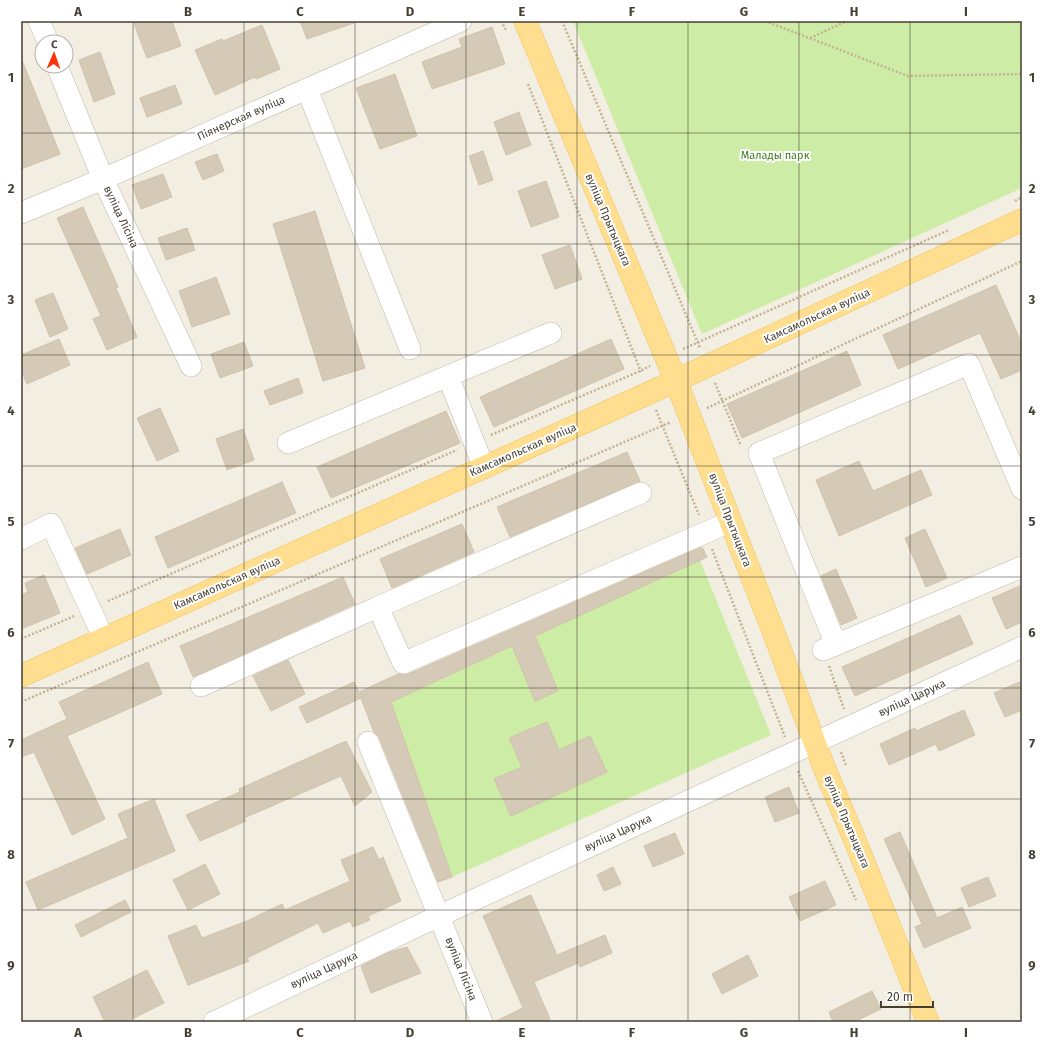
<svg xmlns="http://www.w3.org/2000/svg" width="1043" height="1043" viewBox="0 0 1043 1043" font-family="'Fira Sans',sans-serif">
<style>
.green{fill:#cdeca6}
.building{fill:#d5cab7;stroke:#d1c2a9}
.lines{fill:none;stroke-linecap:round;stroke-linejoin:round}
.minor-casing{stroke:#c2b9a7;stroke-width:22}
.major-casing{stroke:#f0c154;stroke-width:23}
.path{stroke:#c3b294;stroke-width:2.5;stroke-dasharray:2 2;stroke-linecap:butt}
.minor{stroke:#fff;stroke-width:21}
.major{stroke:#ffdf8f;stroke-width:22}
.grid{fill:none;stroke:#453e32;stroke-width:1;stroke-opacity:0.55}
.labels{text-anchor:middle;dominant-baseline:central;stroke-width:4;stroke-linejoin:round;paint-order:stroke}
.street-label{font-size:11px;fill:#453e32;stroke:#fff}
.park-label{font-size:11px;fill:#437c20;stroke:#fff}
.neatline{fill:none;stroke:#453e32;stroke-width:1.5}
.grid-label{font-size:13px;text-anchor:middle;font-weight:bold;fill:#453e32}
</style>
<rect width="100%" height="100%" fill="#f3eee2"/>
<g class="green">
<path d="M573 21H1022V188L702 334Z"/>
<path d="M700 560 771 735 452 877 391 702Z"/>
</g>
<g class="building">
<path d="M133 21H172L181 46 147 58Z"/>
<path d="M300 21H353L354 23 307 39Z"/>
<path d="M262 25 280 69 256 79 255 77 215 95 195 50 222 39 223 41Z"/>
<path d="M492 27 505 64 432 89 422 62 462 47 459 39Z"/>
<path d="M100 52 115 94 94 102 79 60Z"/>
<path d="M21 58 60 154 21 169Z"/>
<path d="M395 74 417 136 380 149 356 88Z"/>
<path d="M175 85 182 104 147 117 140 98Z"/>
<path d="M519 112 531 145 506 155 494 122Z"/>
<path d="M483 151 493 180 479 185 469 156Z"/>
<path d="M217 154 224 171 203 180 195 162Z"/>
<path d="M163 174 172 197 141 209 132 185Z"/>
<path d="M546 181 559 217 531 227 518 191Z"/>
<path d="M83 207 118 287 116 288 137 337 107 350 93 319 101 316 57 218Z"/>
<path d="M315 211 365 368 323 381 273 224Z"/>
<path d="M187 228 195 250 166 260 158 238Z"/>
<path d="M570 245 582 279 555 289 542 255Z"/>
<path d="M216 277 230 314 192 327 179 291Z"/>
<path d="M996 285 1022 344V370L1001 379 980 333 898 369 883 335Z"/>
<path d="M53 293 68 329 50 337 35 300Z"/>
<path d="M59 339 70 365 27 384 21 369V355Z"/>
<path d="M611 339 624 369 494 427 480 397Z"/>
<path d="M244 342 253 366 220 378 211 354Z"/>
<path d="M847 351 861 385 742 438 727 404Z"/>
<path d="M298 378 303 393 270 405 264 391Z"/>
<path d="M160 408 179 451 157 461 137 418Z"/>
<path d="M446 411 460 443 331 498 317 467Z"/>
<path d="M243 429 254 460 227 470 216 439Z"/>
<path d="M627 452 640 481 510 537 497 507Z"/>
<path d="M859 461 873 491 921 470 932 495 839 536 816 480Z"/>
<path d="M282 482 296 513 168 568 155 537Z"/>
<path d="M462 524 474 552 392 588 380 559Z"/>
<path d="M120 529 131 555 87 574 75 548Z"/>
<path d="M925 529 947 578 926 587 905 538Z"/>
<path d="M702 547 707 557 535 636 558 691 535 701 512 646 391 702 452 877 438 882 379 737 374 732 361 698 307 723 299 707 354 682 359 692 398 674 402 675 408 674Z"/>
<path d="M836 569 857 618 841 625 821 576Z"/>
<path d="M44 575 60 613 21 629V595L28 592 25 583Z"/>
<path d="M343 577 355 604 193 677 180 646Z"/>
<path d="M1022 585V622L1006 629 992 598Z"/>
<path d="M960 615 973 644 855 696 842 667Z"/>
<path d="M288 660 305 694 271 711 253 676Z"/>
<path d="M148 662 162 694 67 736 105 819 72 835 34 752 21 757V740L67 719 59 702Z"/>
<path d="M1022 681V710L1005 717 994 693Z"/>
<path d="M964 710 975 735 939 751 936 744 889 765 880 744 915 728 916 731Z"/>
<path d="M547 722 559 750 590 736 607 772 511 816 494 779 522 767 509 738Z"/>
<path d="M346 741 372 792 355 806 341 776 244 818 246 821 200 841 186 815 240 792 239 789Z"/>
<path d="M789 787 799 813 775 822 765 797Z"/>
<path d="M154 799 175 851 38 910 26 882 128 838 118 814Z"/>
<path d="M900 832 937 918 962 907 971 928 924 948 915 927 922 924 884 839Z"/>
<path d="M675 833 684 854 653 867 644 846Z"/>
<path d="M373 847 379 860 383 857 401 901 368 916 370 920 353 927 350 921 323 933 318 923 247 958 249 961 188 985 168 936 196 925 202 938 247 921 282 904 285 910 350 881 341 860Z"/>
<path d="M205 864 220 894 188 910 173 880Z"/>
<path d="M613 867 621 884 604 891 597 875Z"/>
<path d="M988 877 996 896 969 907 961 888Z"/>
<path d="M825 881 836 905 800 921 789 897Z"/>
<path d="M531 895 557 955 605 935 612 953 580 967 578 963 534 982 550 1019 543 1022H494L523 1008 483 916Z"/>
<path d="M125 900 131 912 81 937 75 925Z"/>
<path d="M407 947 421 973 371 993 361 966 390 952Z"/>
<path d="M748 955 758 976 722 994 712 974Z"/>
<path d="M147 970 164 1003 126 1022H105L93 997Z"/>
<path d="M872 991 881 1009 854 1022H833L829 1012Z"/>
</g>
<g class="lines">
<g class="minor-casing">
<g id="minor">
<path d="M39 21 48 42"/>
<path d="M57 66 103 179 191 366"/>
<path d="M307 89 410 349"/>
<path d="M21 213 103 179 461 21"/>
<path d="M448 376 484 468"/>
<path d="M288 443 551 333"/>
<path d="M21 539 51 524 104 639"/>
<path d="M378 607 641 493"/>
<path d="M836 645 759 453 969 364 1022 489"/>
<path d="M823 650 1022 567"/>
<path d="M201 686 378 607 403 663 730 522"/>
<path d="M368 742 482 1022"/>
<path d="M214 1022 439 916 1022 647"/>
</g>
</g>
<g class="major-casing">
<g id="major">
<path d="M525 21 676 381 780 649 823 765 856 843 928 1022"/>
<path d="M21 676 649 393 1022 220"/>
</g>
</g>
<g class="path">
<path d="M501 21 506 30"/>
<path d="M562 21 700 348"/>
<path d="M765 21 908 76 1022 74"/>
<path d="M810 38 847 21"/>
<path d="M528 84 641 372"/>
<path d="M1015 201 1022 197"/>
<path d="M683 349 949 230"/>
<path d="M715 383 741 446"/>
<path d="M707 408 1022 261"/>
<path d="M656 410 699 515"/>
<path d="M491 435 640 371 650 366"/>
<path d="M712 549 785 737"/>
<path d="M108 601 457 450"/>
<path d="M21 639 74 616"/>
<path d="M829 666 844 709"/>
<path d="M21 702 671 422"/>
<path d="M841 752 846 766"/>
<path d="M798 771 856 900"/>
</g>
<use href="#minor" class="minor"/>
<use href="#major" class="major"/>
</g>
<path class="grid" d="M133 21V1022M244 21V1022M355 21V1022M466 21V1022M577 21V1022M688 21V1022M799 21V1022M910 21V1022M21 133H1022M21 244H1022M21 355H1022M21 466H1022M21 577H1022M21 688H1022M21 799H1022M21 910H1022"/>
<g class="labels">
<g class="street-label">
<text transform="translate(241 118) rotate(-24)">Піянерская вуліца</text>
<text transform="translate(121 217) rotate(65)">вуліца Лісіна</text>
<text transform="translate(608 220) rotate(67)">вуліца Прытыцкага</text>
<text transform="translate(817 316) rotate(-25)">Камсамольская вуліца</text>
<text transform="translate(523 450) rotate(-24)">Камсамольская вуліца</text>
<text transform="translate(730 520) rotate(69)">вуліца Прытыцкага</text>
<text transform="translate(227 583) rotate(-24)">Камсамольская вуліца</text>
<text transform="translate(912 698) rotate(-25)">вуліца Царука</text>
<text transform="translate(847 822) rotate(67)">вуліца Прытыцкага</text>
<text transform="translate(618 833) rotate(-25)">вуліца Царука</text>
<text transform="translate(461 969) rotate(68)">вуліца Лісіна</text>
<text transform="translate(324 970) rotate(-25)">вуліца Царука</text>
</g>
<g class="park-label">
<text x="775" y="155">Малады парк</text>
</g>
</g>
<rect width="1043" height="1043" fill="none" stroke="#ffffff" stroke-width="44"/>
<g transform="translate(54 54) rotate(2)"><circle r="19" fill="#ffffff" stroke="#b5b2ad"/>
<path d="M0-3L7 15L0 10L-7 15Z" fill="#ff310d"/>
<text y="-6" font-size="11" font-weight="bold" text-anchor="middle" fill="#453e32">С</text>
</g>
<path d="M881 1001v6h52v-6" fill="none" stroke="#453e32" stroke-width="2"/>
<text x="887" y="1001" font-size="12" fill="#453e32" stroke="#ffffff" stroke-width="3" paint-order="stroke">20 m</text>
<rect x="22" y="22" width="999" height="999" class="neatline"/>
<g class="grid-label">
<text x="78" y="16">A</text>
<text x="188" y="16">B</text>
<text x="300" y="16">C</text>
<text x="410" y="16">D</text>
<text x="522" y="16">E</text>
<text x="632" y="16">F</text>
<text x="744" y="16">G</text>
<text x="854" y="16">H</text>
<text x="966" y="16">I</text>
<text x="11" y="82">1</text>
<text x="1032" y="82">1</text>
<text x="11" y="193">2</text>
<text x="1032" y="193">2</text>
<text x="11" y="304">3</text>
<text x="1032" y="304">3</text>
<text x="11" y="415">4</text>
<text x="1032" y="415">4</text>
<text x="11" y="526">5</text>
<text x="1032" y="526">5</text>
<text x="11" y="637">6</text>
<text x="1032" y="637">6</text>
<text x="11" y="748">7</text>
<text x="1032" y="748">7</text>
<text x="11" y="859">8</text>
<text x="1032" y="859">8</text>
<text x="11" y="970">9</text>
<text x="1032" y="970">9</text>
<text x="78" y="1037">A</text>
<text x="188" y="1037">B</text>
<text x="300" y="1037">C</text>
<text x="410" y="1037">D</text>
<text x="522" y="1037">E</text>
<text x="632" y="1037">F</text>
<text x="744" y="1037">G</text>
<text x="854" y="1037">H</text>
<text x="966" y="1037">I</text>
</g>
</svg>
